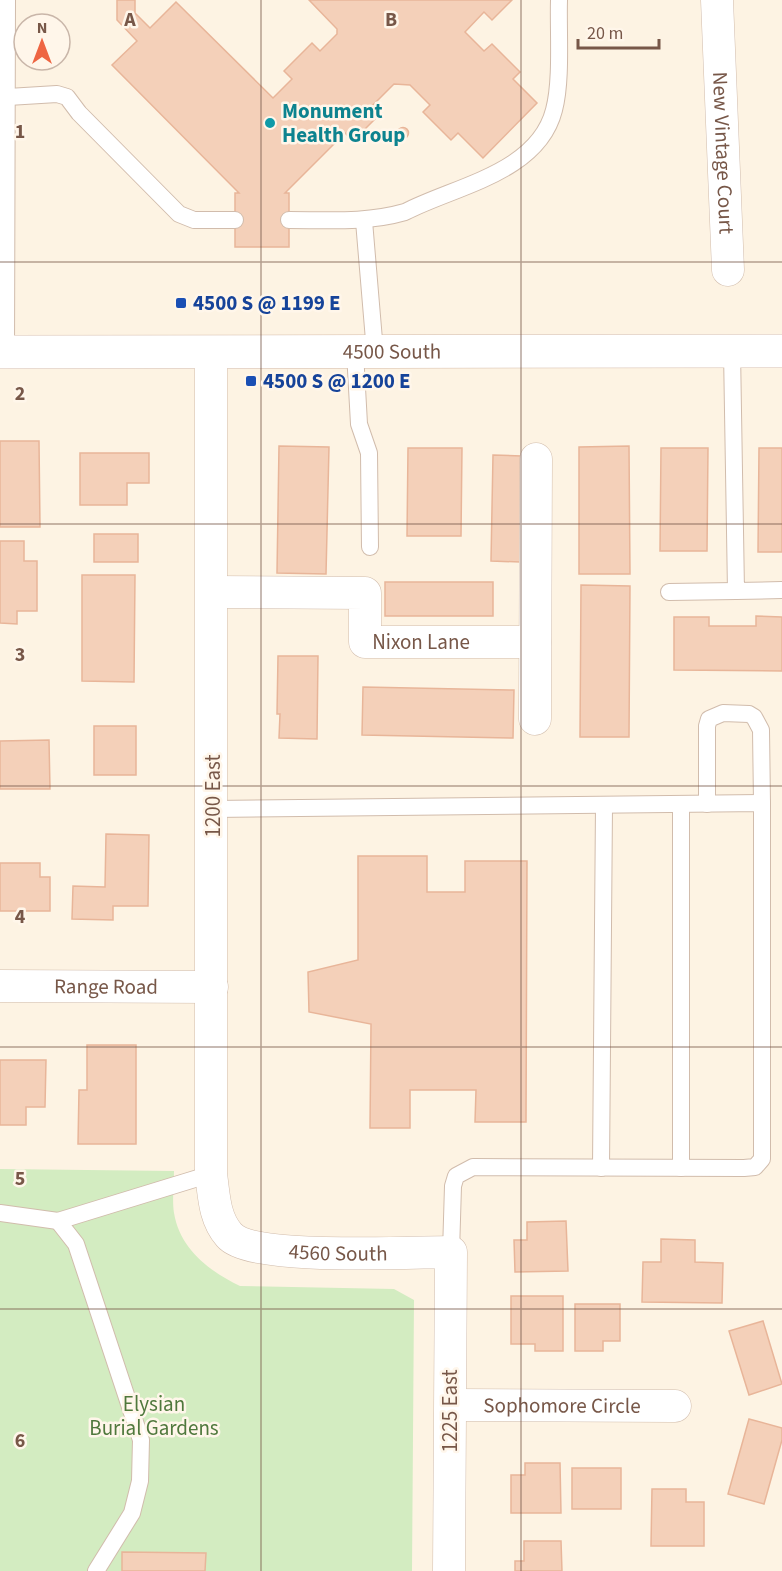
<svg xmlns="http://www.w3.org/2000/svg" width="782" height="1571" viewBox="0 0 782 1571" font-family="'Source Sans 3',sans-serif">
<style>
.green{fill:#d3ecc1}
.building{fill:#f4d0b9;stroke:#e8b599;stroke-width:1.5}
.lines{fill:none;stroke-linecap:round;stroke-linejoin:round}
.service-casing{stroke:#d1bcac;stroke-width:18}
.minor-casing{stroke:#d1bcac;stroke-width:33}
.secondary-casing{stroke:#d5bba9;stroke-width:34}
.service{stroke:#fff;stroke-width:16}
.minor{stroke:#fff;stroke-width:32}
.secondary{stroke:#fff;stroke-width:33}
.grid{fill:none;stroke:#775748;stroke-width:1.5;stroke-opacity:0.55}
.culture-dot{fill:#0f9aa8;stroke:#fff6ea;stroke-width:2}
.transit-dot{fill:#1a4fb4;stroke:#fff6ea;stroke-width:2}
.labels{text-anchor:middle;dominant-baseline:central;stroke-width:5;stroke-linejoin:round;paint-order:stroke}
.culture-label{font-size:21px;font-weight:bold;fill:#0d838f;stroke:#fff6ea;text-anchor:start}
.street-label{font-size:21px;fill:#775748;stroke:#fff6ea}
.transit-label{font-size:21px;font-weight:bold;fill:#164399;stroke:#fff6ea;text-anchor:start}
.park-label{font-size:21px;fill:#4f783c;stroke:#fff6ea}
.grid-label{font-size:20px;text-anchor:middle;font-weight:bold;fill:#775748;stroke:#fff6ea;stroke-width:5;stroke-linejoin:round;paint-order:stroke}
</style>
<rect width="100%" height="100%" fill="#fdf3e3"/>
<path class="green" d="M0 1169 174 1171C174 1184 172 1200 174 1213 180 1249 209 1271 240 1286L394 1289 414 1300 412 1571H0Z"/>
<g class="building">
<path d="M117 0H135V13L150 28 176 2 273 98 292 79 284 71 312 43 320 51 337 34V29L309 0H512L492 20 484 12 465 32 484 51 492 44 520 72 513 79 537 103 483 158 458 133 451 140 423 112 430 105 410 85 394 84 373 105 381 113 353 141 345 133 285 193H289V247H235V193H239L112 65 137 41 117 20Z"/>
<circle cx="403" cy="133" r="5.5"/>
<path d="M0 441H39L40 527H0Z"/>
<path d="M279 446 329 447 326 574 277 573Z"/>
<path d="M629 446 630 574H579V447Z"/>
<path d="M408 448H462L461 536H407Z"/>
<path d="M661 448H708L707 551H660Z"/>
<path d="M759 448H782V552H758Z"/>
<path d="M80 453H149V483H127V505H80Z"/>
<path d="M493 455 521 456 520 562 491 561Z"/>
<rect x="94" y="534" width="44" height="28"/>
<path d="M0 541H24V561H37V611H17V624L0 623Z"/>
<path d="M82 575H135L134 682 82 681Z"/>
<rect x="385" y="582" width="108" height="34"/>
<path d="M581 585 630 586 629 737H580Z"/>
<path d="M756 616 782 617V671L674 670V617H709V626H756Z"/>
<path d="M278 656H318L317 739 279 738 280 714H277Z"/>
<path d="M363 687 514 690 513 738 362 735Z"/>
<rect x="94" y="726" width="42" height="49"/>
<path d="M49 740 50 789H0V741Z"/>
<path d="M106 834 149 835 148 906H113V920L72 919 73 886 105 887Z"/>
<path d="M358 856H427V892H465V861H527L526 1122H475L476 1090H410V1128H370L371 1024 309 1012 308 972 358 960Z"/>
<path d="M0 863H40V877H50V911H0Z"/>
<path d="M87 1045H136V1144H78L79 1090H87Z"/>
<path d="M0 1060H46L45 1107H26V1125H0Z"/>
<path d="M566 1221 568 1271 515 1272 514 1240H527V1222Z"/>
<path d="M661 1239 695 1240V1262L723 1263 722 1303 642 1302 643 1262H661Z"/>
<path d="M511 1296H563V1351H535V1344H511Z"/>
<path d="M575 1304H620V1341H603V1351H575Z"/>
<path d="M763 1321 782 1384 749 1395 729 1331Z"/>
<path d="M749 1419 782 1428V1440L764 1504 728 1494Z"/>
<path d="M525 1463H560L561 1513H511V1475H525Z"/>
<rect x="572" y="1468" width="49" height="41"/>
<path d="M652 1489H686V1502H704V1546H651Z"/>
<path d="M524 1541H561L562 1571H515V1561H524Z"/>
<path d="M122 1552 206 1553 205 1571H122Z"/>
</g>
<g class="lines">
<g class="service-casing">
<g id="service">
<path d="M8 97 57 94 67 97 79 113 179 214 194 220H235"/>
<path d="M289 220C328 220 367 223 405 212 455 186 538 173 554 110 562 80 558 32 559 0"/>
<path d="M364 221 375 352"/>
<path d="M732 351 736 591 782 590"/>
<path d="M6 352 7 0"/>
<path d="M355 352 359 424 369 453 370 547"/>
<path d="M669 592 736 591"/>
<path d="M681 804V1168"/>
<path d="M707 804V726L709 719 723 713 749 714 754 717 761 730 762 803"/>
<path d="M213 809 762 803V1159L755 1167 744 1168 473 1167 456 1176 453 1186 451 1252"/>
<path d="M601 1168 604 806"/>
<path d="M0 1213 58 1221"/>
<path d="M96 1571 132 1513 140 1481 141 1440 76 1244 58 1221 211 1174"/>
</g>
</g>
<g class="minor-casing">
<g id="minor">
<path id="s1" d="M717 0 728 270"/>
<path id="s2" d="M211 352V1174C214 1195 214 1218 229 1235 251 1261 411 1252 451 1252L449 1571"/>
<path id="s3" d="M212 592 365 593V642H535"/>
<path d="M535 719 536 459"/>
<path id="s4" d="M0 986 212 987"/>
<path id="s5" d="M451 1405 675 1406"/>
</g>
</g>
<g class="secondary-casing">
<g id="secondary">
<path id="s6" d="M0 352 782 351"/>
</g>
</g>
<use href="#service" class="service"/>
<use href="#minor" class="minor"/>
<use href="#secondary" class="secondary"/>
</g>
<path class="grid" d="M261 0V1571M521 0V1571M0 262H782M0 524H782M0 786H782M0 1047H782M0 1309H782"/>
<circle class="culture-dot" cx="270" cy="123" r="6"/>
<g class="transit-dot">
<rect x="175" y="297" width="12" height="12" rx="3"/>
<rect x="245" y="375" width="12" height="12" rx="3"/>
</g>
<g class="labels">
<g class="culture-label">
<text x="282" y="111">Monument<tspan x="282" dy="24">Health Group</tspan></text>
</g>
<g class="street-label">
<text stroke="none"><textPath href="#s1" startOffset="153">New Vintage Court</textPath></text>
<text stroke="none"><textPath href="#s6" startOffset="392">4500 South</textPath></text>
<text stroke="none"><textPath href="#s3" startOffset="258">Nixon Lane</textPath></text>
<text transform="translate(213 796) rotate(-90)">1200 East</text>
<text stroke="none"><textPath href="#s4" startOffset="106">Range Road</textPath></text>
<text stroke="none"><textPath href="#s2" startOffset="999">4560 South</textPath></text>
<text stroke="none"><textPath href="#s5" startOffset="111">Sophomore Circle</textPath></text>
<text transform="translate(450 1411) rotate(-90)">1225 East</text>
</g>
<g class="transit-label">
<text x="193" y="303">4500 S @ 1199 E</text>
<text x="263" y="381">4500 S @ 1200 E</text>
</g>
<g class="park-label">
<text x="154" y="1404">Elysian<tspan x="154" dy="24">Burial Gardens</tspan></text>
</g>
</g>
<g class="grid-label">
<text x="130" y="26">A</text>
<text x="391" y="26">B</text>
<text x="20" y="138">1</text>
<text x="20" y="400">2</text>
<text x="20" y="661">3</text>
<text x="20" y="923">4</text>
<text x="20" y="1185">5</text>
<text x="20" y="1447">6</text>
</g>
<g transform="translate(42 42)"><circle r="28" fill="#fff6ea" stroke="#c9b6a9" stroke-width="1.5"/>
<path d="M0-4.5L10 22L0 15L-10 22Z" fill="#ee6542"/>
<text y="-9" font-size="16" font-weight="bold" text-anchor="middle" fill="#775748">N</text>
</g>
<path d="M578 39v9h81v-9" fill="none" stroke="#775748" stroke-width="3"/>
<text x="587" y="39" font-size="18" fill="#775748" stroke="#fff6ea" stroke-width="4.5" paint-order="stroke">20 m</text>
</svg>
